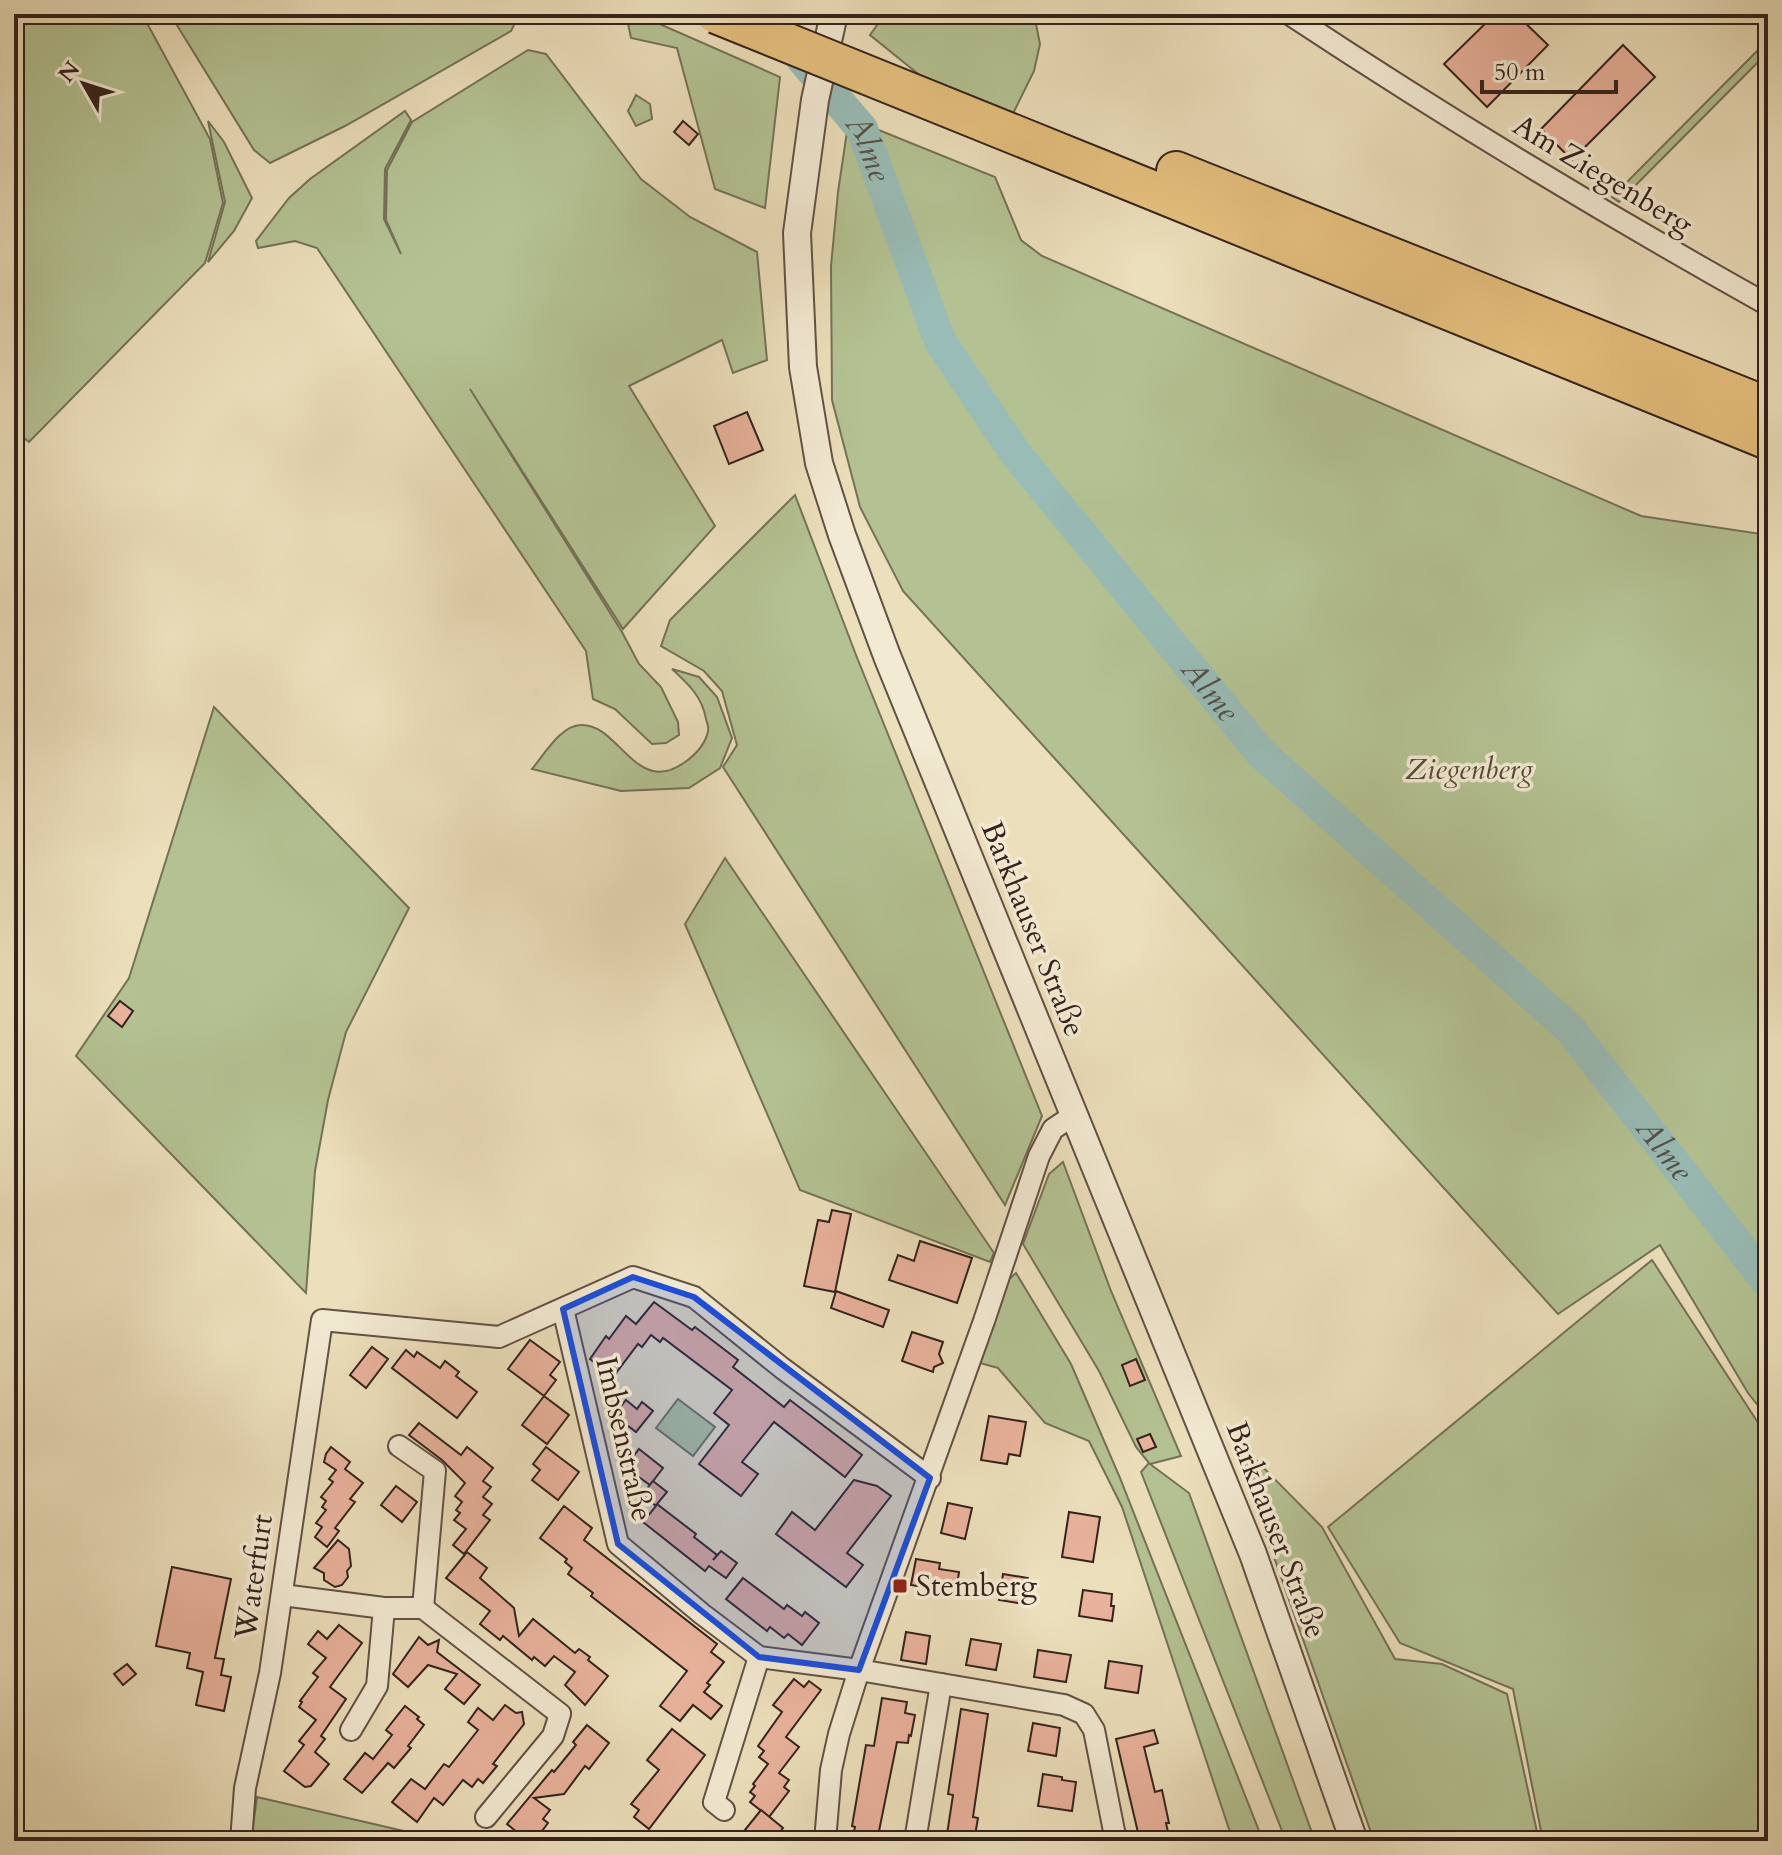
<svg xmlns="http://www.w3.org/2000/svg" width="1782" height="1855" viewBox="0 0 1782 1855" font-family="Cardo,serif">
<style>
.green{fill:#b4c293;stroke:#747258;stroke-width:2}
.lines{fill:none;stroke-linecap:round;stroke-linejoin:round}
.river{stroke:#99bcb6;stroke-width:32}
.building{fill:#e9b29c;stroke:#34221c;stroke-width:2}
.minor-casing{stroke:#625144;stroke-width:24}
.tertiary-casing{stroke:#625144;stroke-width:30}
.motorway-casing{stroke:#34221c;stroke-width:42}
.minor{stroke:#f3ead3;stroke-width:20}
.tertiary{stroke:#f3ead3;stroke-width:26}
.motorway{stroke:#e6c07e;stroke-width:38}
.motorway-bridge-casing{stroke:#34221c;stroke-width:42;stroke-linecap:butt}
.motorway-bridge{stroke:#e6c07e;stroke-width:38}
.marked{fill:#1d4ed8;fill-opacity:0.2;stroke:#1d4ed8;stroke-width:6;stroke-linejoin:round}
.poi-dot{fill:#8f2418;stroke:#f3ead3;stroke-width:3}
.labels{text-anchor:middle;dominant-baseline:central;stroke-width:7;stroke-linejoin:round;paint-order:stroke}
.street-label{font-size:30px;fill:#34221c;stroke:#f3ead3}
.park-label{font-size:30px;font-style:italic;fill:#544a3a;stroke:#f3ead3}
.poi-label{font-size:30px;fill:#34221c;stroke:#f3ead3;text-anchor:start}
.water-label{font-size:32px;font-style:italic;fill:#52504a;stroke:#f3ead3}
</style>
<rect width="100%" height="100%" fill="#ecdfbb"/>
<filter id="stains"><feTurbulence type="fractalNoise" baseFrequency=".0025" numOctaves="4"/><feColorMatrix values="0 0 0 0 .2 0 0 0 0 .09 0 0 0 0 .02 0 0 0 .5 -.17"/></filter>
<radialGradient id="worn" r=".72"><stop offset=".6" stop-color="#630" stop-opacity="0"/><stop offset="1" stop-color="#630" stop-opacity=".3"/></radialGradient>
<g class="green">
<path d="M30 14H142L210 139 223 203 205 263 29 442 14 430V31Z"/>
<path d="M170 14H518L519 15 511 31 345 126 270 163 254 150Z"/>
<path d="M626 14H637L780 77 765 208 715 189 677 48 631 38Z"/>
<path d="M885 14H1034L1040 44 1034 71 1000 140 870 35Z"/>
<path d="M1768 40V52L1619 202 1612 197Z"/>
<path d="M528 50 546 54 641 179 690 217 757 252 767 360 733 373 722 340 629 386 715 526 623 629 470 389 622 632 639 664 661 687 678 722 679 735 666 743 652 744 615 709 593 699 586 651 317 248 295 241 258 248 256 241 289 198 310 179 405 111 411 120 385 169 384 219 401 254 386 220 387 170 412 122Z"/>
<path d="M636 95 650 104 652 119 636 126 628 111Z"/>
<path d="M849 118 995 177 1021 240 1042 256 1641 516 1768 535V1418L1748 1393 1660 1245 1558 1314 903 591 860 507 832 400 831 266 838 192Z"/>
<path d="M208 121 224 142 252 198 234 231 208 262 225 202Z"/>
<path d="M795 495 856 655 1042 1116 1005 1205 723 767 737 745 722 691 704 671 661 646 670 620Z"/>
<path d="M672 669 699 677 717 697 732 738 720 768 689 788 621 791 532 769C544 755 561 725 581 725 610 724 625 764 653 771 674 776 704 752 708 731 709 727 707 723 706 719 702 696 688 684 672 669Z"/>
<path d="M214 707 409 908 346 1032 328 1100 315 1171 306 1293 76 1056 129 978Z"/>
<path d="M725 858 994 1253 990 1262 800 1190 685 924Z"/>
<path d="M1063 1162 1111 1291 1181 1456 1150 1464 1189 1493 1315 1841H1286L1141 1472 1149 1463 1136 1447 1099 1371 1023 1244 1049 1174Z"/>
<path d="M1652 1260 1768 1438V1841H1543L1513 1689 1400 1643 1328 1527Z"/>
<path d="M1016 1273 1071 1364 1120 1478 1263 1841H1233L1122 1507 1089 1441 1045 1423 998 1368 980 1363 1007 1281Z"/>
<path d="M678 1399 715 1427 693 1456 656 1428Z"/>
<path d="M1231 1435 1322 1527 1395 1659 1442 1664 1507 1694 1539 1841H1374Z"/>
<path d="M257 1797 447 1841H251Z"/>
</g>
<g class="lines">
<path class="river" id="s1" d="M802 59 862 129 940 341 1016 454 1261 753 1570 1029 1768 1283"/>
</g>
<g class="building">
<path d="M1495 14H1516L1548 45 1487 107 1444 64Z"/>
<path d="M1623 45 1655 77 1572 160 1541 129Z"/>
<path d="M683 121 698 134 689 145 674 132Z"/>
<path d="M747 412 763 450 729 464 714 426Z"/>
<path d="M120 1001 133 1011 122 1027 108 1016Z"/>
<path d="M832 1210 851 1214 835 1292 804 1286 818 1220 829 1222Z"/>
<path d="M920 1241 972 1258 957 1303 889 1280 898 1255 914 1261Z"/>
<path d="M836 1291 889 1310 883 1327 831 1308Z"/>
<path d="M654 1302 692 1330 695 1327 738 1360 733 1367 784 1407 790 1400 862 1455 845 1477 774 1422 742 1462 758 1474 741 1496 699 1464 729 1425 714 1413 732 1390 663 1338 660 1342 651 1335 642 1347 638 1344 613 1377 590 1359 606 1336 609 1339 626 1316 636 1324Z"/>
<path d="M912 1332 943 1342 939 1354 943 1363 934 1367 933 1372 902 1361Z"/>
<path d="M530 1340 560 1362 550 1375 556 1380 544 1396 569 1415 547 1444 522 1425 544 1396 508 1369Z"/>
<path d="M372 1347 388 1359 366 1388 350 1375Z"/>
<path d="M406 1350 414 1357 417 1352 440 1368 445 1361 459 1372 456 1376 477 1392 457 1418 392 1368Z"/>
<path d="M1136 1359 1145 1380 1130 1386 1122 1365Z"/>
<path d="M626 1400 637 1409 642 1402 653 1411 636 1432 614 1415Z"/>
<path d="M989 1416 1026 1422 1020 1456 1009 1454 1007 1464 981 1460Z"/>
<path d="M419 1423 461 1455 467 1447 493 1468 483 1481 491 1487 483 1497 492 1504 483 1515 490 1520 464 1554 453 1545 466 1529 454 1520 460 1513 456 1510 462 1502 455 1496 465 1483 442 1460 409 1435Z"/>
<path d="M1150 1434 1156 1447 1143 1452 1137 1439Z"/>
<path d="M331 1447 350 1462 345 1469 363 1483 350 1499 355 1502 335 1528 339 1531 327 1547 315 1537 322 1527 316 1523 326 1510 322 1507 326 1501 321 1497 333 1482 329 1479 336 1470 324 1462 326 1454Z"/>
<path d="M546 1447 579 1472 558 1500 532 1480 540 1470 533 1464Z"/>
<path d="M639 1449 663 1468 650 1485 625 1467Z"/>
<path d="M854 1480 877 1486 891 1496 847 1553 863 1565 846 1587 776 1534 792 1512 815 1530Z"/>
<path d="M653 1481 667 1492 657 1504 696 1534 694 1537 717 1555 713 1560 721 1551 737 1563 726 1578 709 1566 705 1571 643 1522 656 1506 642 1495Z"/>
<path d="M396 1486 417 1502 402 1522 381 1505Z"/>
<path d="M948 1503 972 1508 965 1539 941 1533Z"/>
<path d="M564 1506 592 1528 584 1540 717 1644 711 1652 724 1662 707 1683 710 1685 704 1692 722 1706 711 1719 693 1705 680 1721 660 1706 687 1671 591 1596 593 1593 568 1574 572 1568 565 1562 567 1559 540 1538Z"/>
<path d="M1069 1512 1100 1517 1093 1562 1062 1557Z"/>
<path d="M338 1540 349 1549 351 1566 347 1571 348 1577 342 1585 335 1587 324 1580V1573L314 1568Z"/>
<path d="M467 1552 487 1568 480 1578 514 1608 519 1636 533 1619 575 1653 579 1649 590 1657 588 1660 608 1676 585 1705 565 1685 575 1672 554 1656 545 1666 534 1657 532 1660 503 1636 500 1640 480 1624 490 1611 446 1578Z"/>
<path d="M916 1559 940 1563 939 1569 959 1572 956 1592 911 1585Z"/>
<path d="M172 1567 231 1579 215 1658 224 1659 221 1675 231 1677 224 1711 196 1705 203 1672 187 1668 190 1653 156 1646Z"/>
<path d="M1003 1574 1028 1578 1024 1604 999 1600Z"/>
<path d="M743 1578 784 1609 787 1605 802 1616 805 1612 819 1623 802 1645 788 1634 784 1638 770 1627 767 1631 726 1599Z"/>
<path d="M1083 1590 1112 1594 1111 1606H1114L1112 1621 1079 1616Z"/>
<path d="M339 1625 362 1643 330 1687 346 1699 321 1736 325 1739 315 1752 329 1764 311 1786 305 1787 284 1771 304 1745 299 1741 316 1720 299 1707 302 1702 300 1701 318 1677 313 1673 326 1658 308 1644 318 1631 327 1639Z"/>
<path d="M906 1632 930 1636 926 1664 901 1660Z"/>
<path d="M419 1637 428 1645 439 1640 437 1652 480 1685 464 1704 445 1689 457 1674 428 1665 408 1687 393 1674Z"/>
<path d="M971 1639 1001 1644 996 1670 966 1665Z"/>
<path d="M1038 1650 1071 1655 1066 1682 1034 1677Z"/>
<path d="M1109 1661 1142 1666 1138 1693 1105 1688Z"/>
<path d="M127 1664 136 1674 123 1685 114 1674Z"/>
<path d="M794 1679 804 1687 809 1681 821 1690 786 1737 799 1747 779 1773 789 1780 784 1787 789 1791 769 1817 750 1802 755 1796 750 1792 755 1786 753 1784 768 1764 759 1757 764 1751 758 1746 782 1712 773 1705Z"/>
<path d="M882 1698 907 1702 905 1713 915 1715 911 1736 909 1735 908 1743 897 1742 877 1841H852L855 1827 852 1826 866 1745 874 1746Z"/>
<path d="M505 1705 516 1713 522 1712 524 1724 493 1764 497 1766 483 1783 478 1779 472 1787 463 1780 443 1805 434 1798 417 1822 392 1802 411 1779 425 1789 444 1764 449 1767 478 1730 468 1722 478 1708 493 1720Z"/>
<path d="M405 1706 419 1717 417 1719 424 1725 408 1746 411 1748 394 1768 388 1763 362 1793 344 1779 365 1753 373 1759 392 1735 386 1730Z"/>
<path d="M961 1709 988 1714 973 1817 978 1818 974 1841H946L953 1795 948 1794Z"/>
<path d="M1033 1723 1060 1728 1056 1756 1028 1751Z"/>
<path d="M587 1725 609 1743 589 1769 585 1766 564 1794 534 1798 550 1810 543 1819 548 1823 539 1835 533 1831 525 1841H519L518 1833 507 1824 552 1770 554 1772 576 1745 573 1742Z"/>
<path d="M672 1729 705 1755 649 1829 634 1817 639 1810 631 1804 659 1770 647 1760Z"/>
<path d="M1154 1730 1158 1743 1144 1747 1155 1792 1162 1790 1169 1823H1166L1170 1841H1140L1116 1739Z"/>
<path d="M1043 1774 1062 1777V1780L1076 1782 1072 1811 1038 1806Z"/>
<path d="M761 1810 783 1828 773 1841H736Z"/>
</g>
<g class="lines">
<g class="minor-casing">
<g id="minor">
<path d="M1289 14C1445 117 1605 214 1768 305"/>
<path d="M563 1309 618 1544 702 1614 759 1657 859 1670 1064 1705 1084 1714 1094 1730 1116 1841"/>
<path d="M399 1446 435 1471 423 1608"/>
<path d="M282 1595 384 1608H423L560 1714 553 1736 486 1817"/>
<path d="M351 1730 377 1686 384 1608"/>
<path d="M724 1810 714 1802 759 1657"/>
<path d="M241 1841 245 1788 270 1673 322 1320 499 1337 633 1277 694 1297 782 1368 930 1478"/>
<path d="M825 1841 831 1770 839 1734 859 1670 984 1321 1039 1156 1053 1129 1074 1115"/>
<path d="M915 1841 941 1684"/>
</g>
</g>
<g class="tertiary-casing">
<path id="tertiary" d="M834 14 815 100 797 233 803 367 819 463 842 535 887 656 1253 1554 1354 1841"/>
</g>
<g class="motorway-casing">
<g id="motorway">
<path d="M1100 169 1768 440"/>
<path d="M1176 171 1768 407"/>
</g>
</g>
<use href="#minor" class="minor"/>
<use href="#tertiary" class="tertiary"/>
<use href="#motorway" class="motorway"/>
<g class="motorway-bridge-casing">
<path id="motorway-bridge" d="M716 14 1100 169"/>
</g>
<use href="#motorway-bridge" class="motorway-bridge"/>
</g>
<path class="marked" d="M633 1277 694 1297 930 1478 859 1670 759 1657 618 1544 563 1309Z"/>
<rect class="poi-dot" x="892" y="1578" width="16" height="16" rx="4"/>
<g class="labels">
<g class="street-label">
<text transform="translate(1603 175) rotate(31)">Am Ziegenberg</text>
<text transform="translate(1033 929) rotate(68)">Barkhauser Straße</text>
<text transform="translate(624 1439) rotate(77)">Imbsenstraße</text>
<text transform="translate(1276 1530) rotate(69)">Barkhauser Straße</text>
<text transform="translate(254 1577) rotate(-82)">Waterfurt</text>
</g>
<g class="park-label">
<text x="1469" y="769">Ziegenberg</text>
</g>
<g class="poi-label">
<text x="916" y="1586">Stemberg</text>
</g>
<g class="water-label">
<text stroke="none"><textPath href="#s1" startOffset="112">Alme</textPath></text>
<text stroke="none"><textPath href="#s1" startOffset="760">Alme</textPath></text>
<text stroke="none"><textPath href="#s1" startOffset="1408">Alme</textPath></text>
</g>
</g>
<rect width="1782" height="1855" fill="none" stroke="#ecdfbb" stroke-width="48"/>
<rect x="16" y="16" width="1750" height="1823" fill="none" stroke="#34221c" stroke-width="4"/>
<rect x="24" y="24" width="1734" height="1807" fill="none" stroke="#34221c" stroke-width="2"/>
<g transform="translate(84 84) rotate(309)" stroke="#f3ead3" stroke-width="6" paint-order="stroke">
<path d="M0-6L14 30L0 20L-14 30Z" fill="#34221c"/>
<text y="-12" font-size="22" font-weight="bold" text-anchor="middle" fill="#34221c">N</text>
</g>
<path d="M1482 80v12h134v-12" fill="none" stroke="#34221c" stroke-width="4"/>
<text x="1494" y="80" font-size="24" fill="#34221c" stroke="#f3ead3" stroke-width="6" paint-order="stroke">50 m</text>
<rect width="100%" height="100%" filter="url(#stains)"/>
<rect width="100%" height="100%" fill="url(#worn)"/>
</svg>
